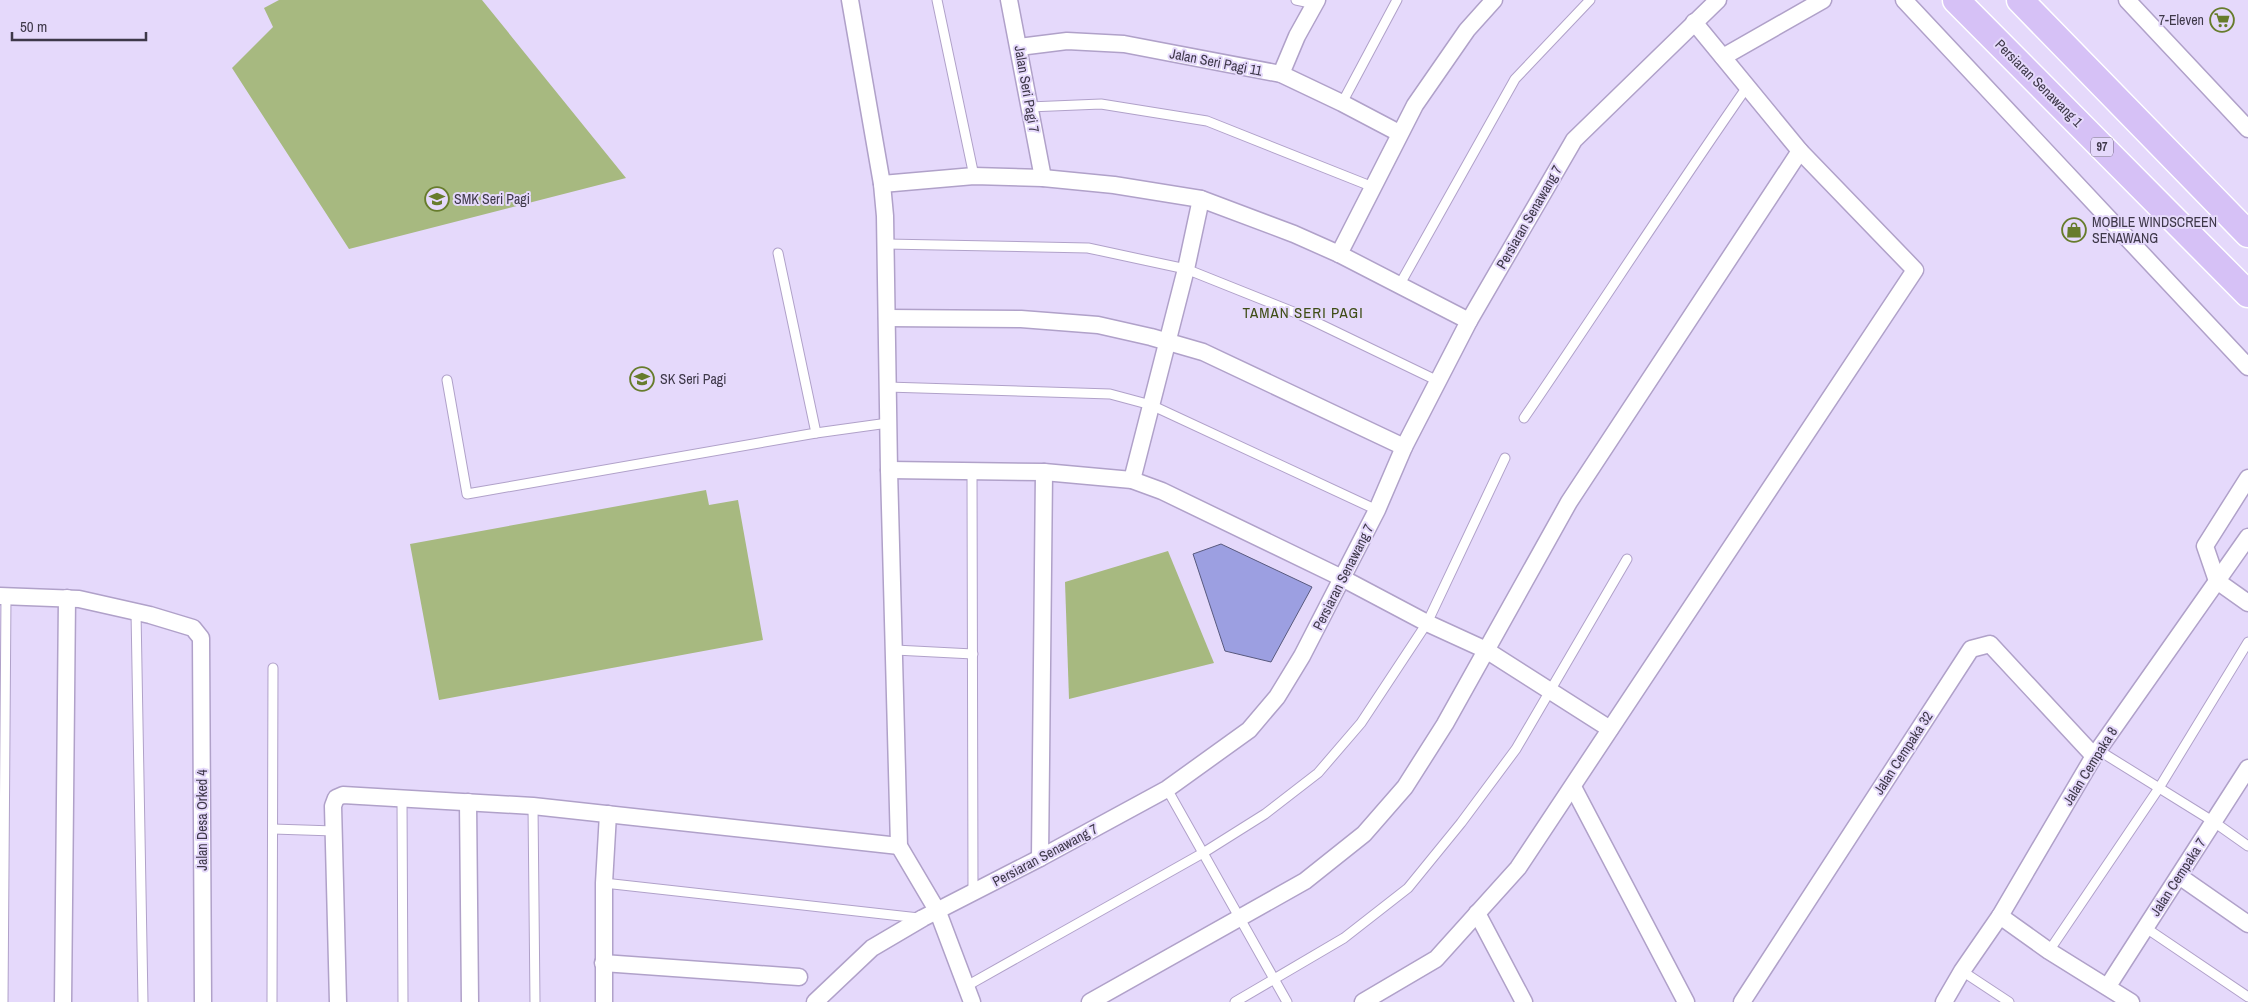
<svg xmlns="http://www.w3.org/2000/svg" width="2248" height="1002" viewBox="0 0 2248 1002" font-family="'Archivo Narrow',sans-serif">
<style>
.green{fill:#a7b980}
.building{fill:#9c9fe1;stroke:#58597e}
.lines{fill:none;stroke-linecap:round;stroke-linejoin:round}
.lane-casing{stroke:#b0a1c9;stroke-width:11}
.street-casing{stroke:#b0a1c9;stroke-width:19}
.primary-casing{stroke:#fff;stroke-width:29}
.lane{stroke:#fff;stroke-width:9}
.street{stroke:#fff;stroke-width:16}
.primary{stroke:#d6c1f6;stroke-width:26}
.labels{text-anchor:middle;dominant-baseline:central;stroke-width:4;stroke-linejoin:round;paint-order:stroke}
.shield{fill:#e5d9fb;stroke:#70687e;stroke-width:1}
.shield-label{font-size:12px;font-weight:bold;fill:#3e3849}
.poi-label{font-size:14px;fill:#3e3849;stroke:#e5d9fb;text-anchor:start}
.street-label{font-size:14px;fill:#3e3849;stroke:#e5d9fb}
.neighbourhood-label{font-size:15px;letter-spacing:1px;fill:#3f4d16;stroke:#e5d9fb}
</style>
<rect width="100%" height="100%" fill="#e5d9fb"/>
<g class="green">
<path d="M279 0H482L626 178 349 249 232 68 273 27 264 8Z"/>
<path d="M706 490 709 505 738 500 763 640 439 700 410 544Z"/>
<path d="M1168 551 1214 663 1069 699 1065 582Z"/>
</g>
<path class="building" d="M1221 544 1312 587 1271 662 1225 651 1193 554Z"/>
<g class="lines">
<g class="lane-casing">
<g id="lane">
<path d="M937 0 974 176"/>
<path d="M1296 0 1315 4"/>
<path d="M1342 103 1397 0"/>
<path d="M1029 107 1101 104 1207 121 1373 187"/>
<path d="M886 244 1088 248 1186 269 1301 315 1438 381"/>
<path d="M1400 284 1515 79 1590 0"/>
<path d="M447 380 467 494 816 433 778 253"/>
<path d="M887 387 1110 394 1151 405 1377 510"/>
<path d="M1524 418C1599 308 1671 196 1747 87"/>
<path d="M816 433 888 423"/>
<path d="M972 470 973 893"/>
<path d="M136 612 143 1002"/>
<path d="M895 650 973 654"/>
<path d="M2098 750 2214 822 2248 846"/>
<path d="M1167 789 1287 1002"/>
<path d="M402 799 403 1002"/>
<path d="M533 806 535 1002"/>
<path d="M273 829 334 831"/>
<path d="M604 883 919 918"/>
<path d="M2146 928 2248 997"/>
<path d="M2049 951 2159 788 2248 642"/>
<path d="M1962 971 2009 1002"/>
<path d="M965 987 1203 853 1265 814 1318 773 1361 723 1427 623 1505 458"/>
<path d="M3 1002 6 596"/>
<path d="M272 1002 273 668"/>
<path d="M1235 1002 1344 938 1408 888 1461 823 1516 749 1627 559"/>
</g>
</g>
<g class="street-casing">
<g id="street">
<path d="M850 0 882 184 885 216 889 470 899 846 938 912 972 1002"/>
<path d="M1009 0 1043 178"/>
<path d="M1904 0 2248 367"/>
<path d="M2127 0 2248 129"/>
<path d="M1019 47 1067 41 1124 44 1281 74 1342 103 1399 133"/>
<path d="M1723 57 1823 0"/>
<path d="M1281 74 1297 36 1317 0"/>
<path d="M882 184 974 176 1043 178 1114 185 1201 199 1294 234 1339 254 1469 321"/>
<path d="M1339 254 1415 105 1467 30 1494 0"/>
<path d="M887 318 1021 319 1098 325 1151 337 1203 352 1404 447"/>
<path d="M889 470 1044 472 1132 480 1162 491 1342 578 1427 623 1486 650 1610 729"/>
<path d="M2248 478 2205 546 2217 581 2248 603"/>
<path d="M1132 480 1186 269 1201 199"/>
<path d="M0 596 79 599 150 615 193 628 201 638 203 1002"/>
<path d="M1573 787 1686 1002"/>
<path d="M468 802 470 1002"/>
<path d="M1040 858 1044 472"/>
<path d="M2179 876 2248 924"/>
<path d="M1477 913 1524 1002"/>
<path d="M2000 916 2049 951 2131 1002"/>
<path d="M603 963 799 977"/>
<path d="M2108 986 2248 768"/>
<path d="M63 1002 67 598"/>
<path d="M338 1002 333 806 336 798 343 795 533 806 899 846"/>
<path d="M604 1002V883L608 814"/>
<path d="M815 1002 872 948 923 918 1040 858 1167 789 1249 730 1277 697 1302 656 1377 510 1404 447 1469 321 1574 140 1718 0"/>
<path d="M1090 1002 1305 881 1364 834 1405 787 1445 724 1569 502 1800 151"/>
<path d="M1363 1002 1436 959 1518 868 1915 270 1800 151 1694 22"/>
<path d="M1742 1002 1971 649 1990 644 2094 756"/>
<path d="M1944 1002 1962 971 2000 916 2094 756 2248 537"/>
</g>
</g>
<g class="primary-casing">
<g id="primary">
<path d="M1956 0 2248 294"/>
<path d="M2020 0 2248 234"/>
</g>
</g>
<use href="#lane" class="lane"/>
<use href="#street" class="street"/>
<use href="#primary" class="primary"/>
</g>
<defs>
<g id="supermarket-ring" transform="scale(1.25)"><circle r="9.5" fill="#e5d9fb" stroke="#677c2c" stroke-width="1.5"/><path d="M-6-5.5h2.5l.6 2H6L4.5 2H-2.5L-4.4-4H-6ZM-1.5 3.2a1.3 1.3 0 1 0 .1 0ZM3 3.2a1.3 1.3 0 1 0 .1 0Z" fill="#677c2c"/></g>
<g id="school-ring" transform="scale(1.25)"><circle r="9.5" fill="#e5d9fb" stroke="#677c2c" stroke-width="1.5"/><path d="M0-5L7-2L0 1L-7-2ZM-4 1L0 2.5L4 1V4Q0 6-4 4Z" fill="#677c2c"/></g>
<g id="shop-ring" transform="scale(1.25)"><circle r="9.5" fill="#e5d9fb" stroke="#677c2c" stroke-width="1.5"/><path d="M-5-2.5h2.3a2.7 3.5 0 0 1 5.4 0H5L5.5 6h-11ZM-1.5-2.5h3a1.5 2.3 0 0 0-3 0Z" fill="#677c2c"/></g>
</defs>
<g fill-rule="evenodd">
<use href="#supermarket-ring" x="2222" y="20"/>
<use href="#school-ring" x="437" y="199"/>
<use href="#shop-ring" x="2074" y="230"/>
<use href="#school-ring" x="642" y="379"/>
</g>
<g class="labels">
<rect class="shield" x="2091" y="137.5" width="22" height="19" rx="4"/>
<g class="shield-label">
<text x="2102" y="147">97</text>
</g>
<g class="poi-label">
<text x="2204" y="20" text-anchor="end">7-Eleven</text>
<text x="454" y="199">SMK Seri Pagi</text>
<text x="2092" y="222">MOBILE WINDSCREEN<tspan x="2092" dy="16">SENAWANG</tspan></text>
<text x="660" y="379">SK Seri Pagi</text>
</g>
<g class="street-label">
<text transform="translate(1216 62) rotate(11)">Jalan Seri Pagi 11</text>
<text transform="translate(2039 83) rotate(45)">Persiaran Senawang 1</text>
<text transform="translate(1027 89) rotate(80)">Jalan Seri Pagi 7</text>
<text transform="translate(1529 217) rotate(-60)">Persiaran Senawang 7</text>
<text transform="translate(1343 577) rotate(-63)">Persiaran Senawang 7</text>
<text transform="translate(1903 753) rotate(-57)">Jalan Cempaka 32</text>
<text transform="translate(2090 766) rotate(-58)">Jalan Cempaka 8</text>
<text transform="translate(202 820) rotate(-90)">Jalan Desa Orked 4</text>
<text transform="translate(1045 855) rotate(-28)">Persiaran Senawang 7</text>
<text transform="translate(2178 877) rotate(-57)">Jalan Cempaka 7</text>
</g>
<g class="neighbourhood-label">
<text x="1303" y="312">TAMAN SERI PAGI</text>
</g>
</g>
<path d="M12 32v8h134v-8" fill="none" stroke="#3e3849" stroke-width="2.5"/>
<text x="20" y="32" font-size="15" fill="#3e3849" stroke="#e5d9fb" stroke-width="4" paint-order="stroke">50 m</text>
</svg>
